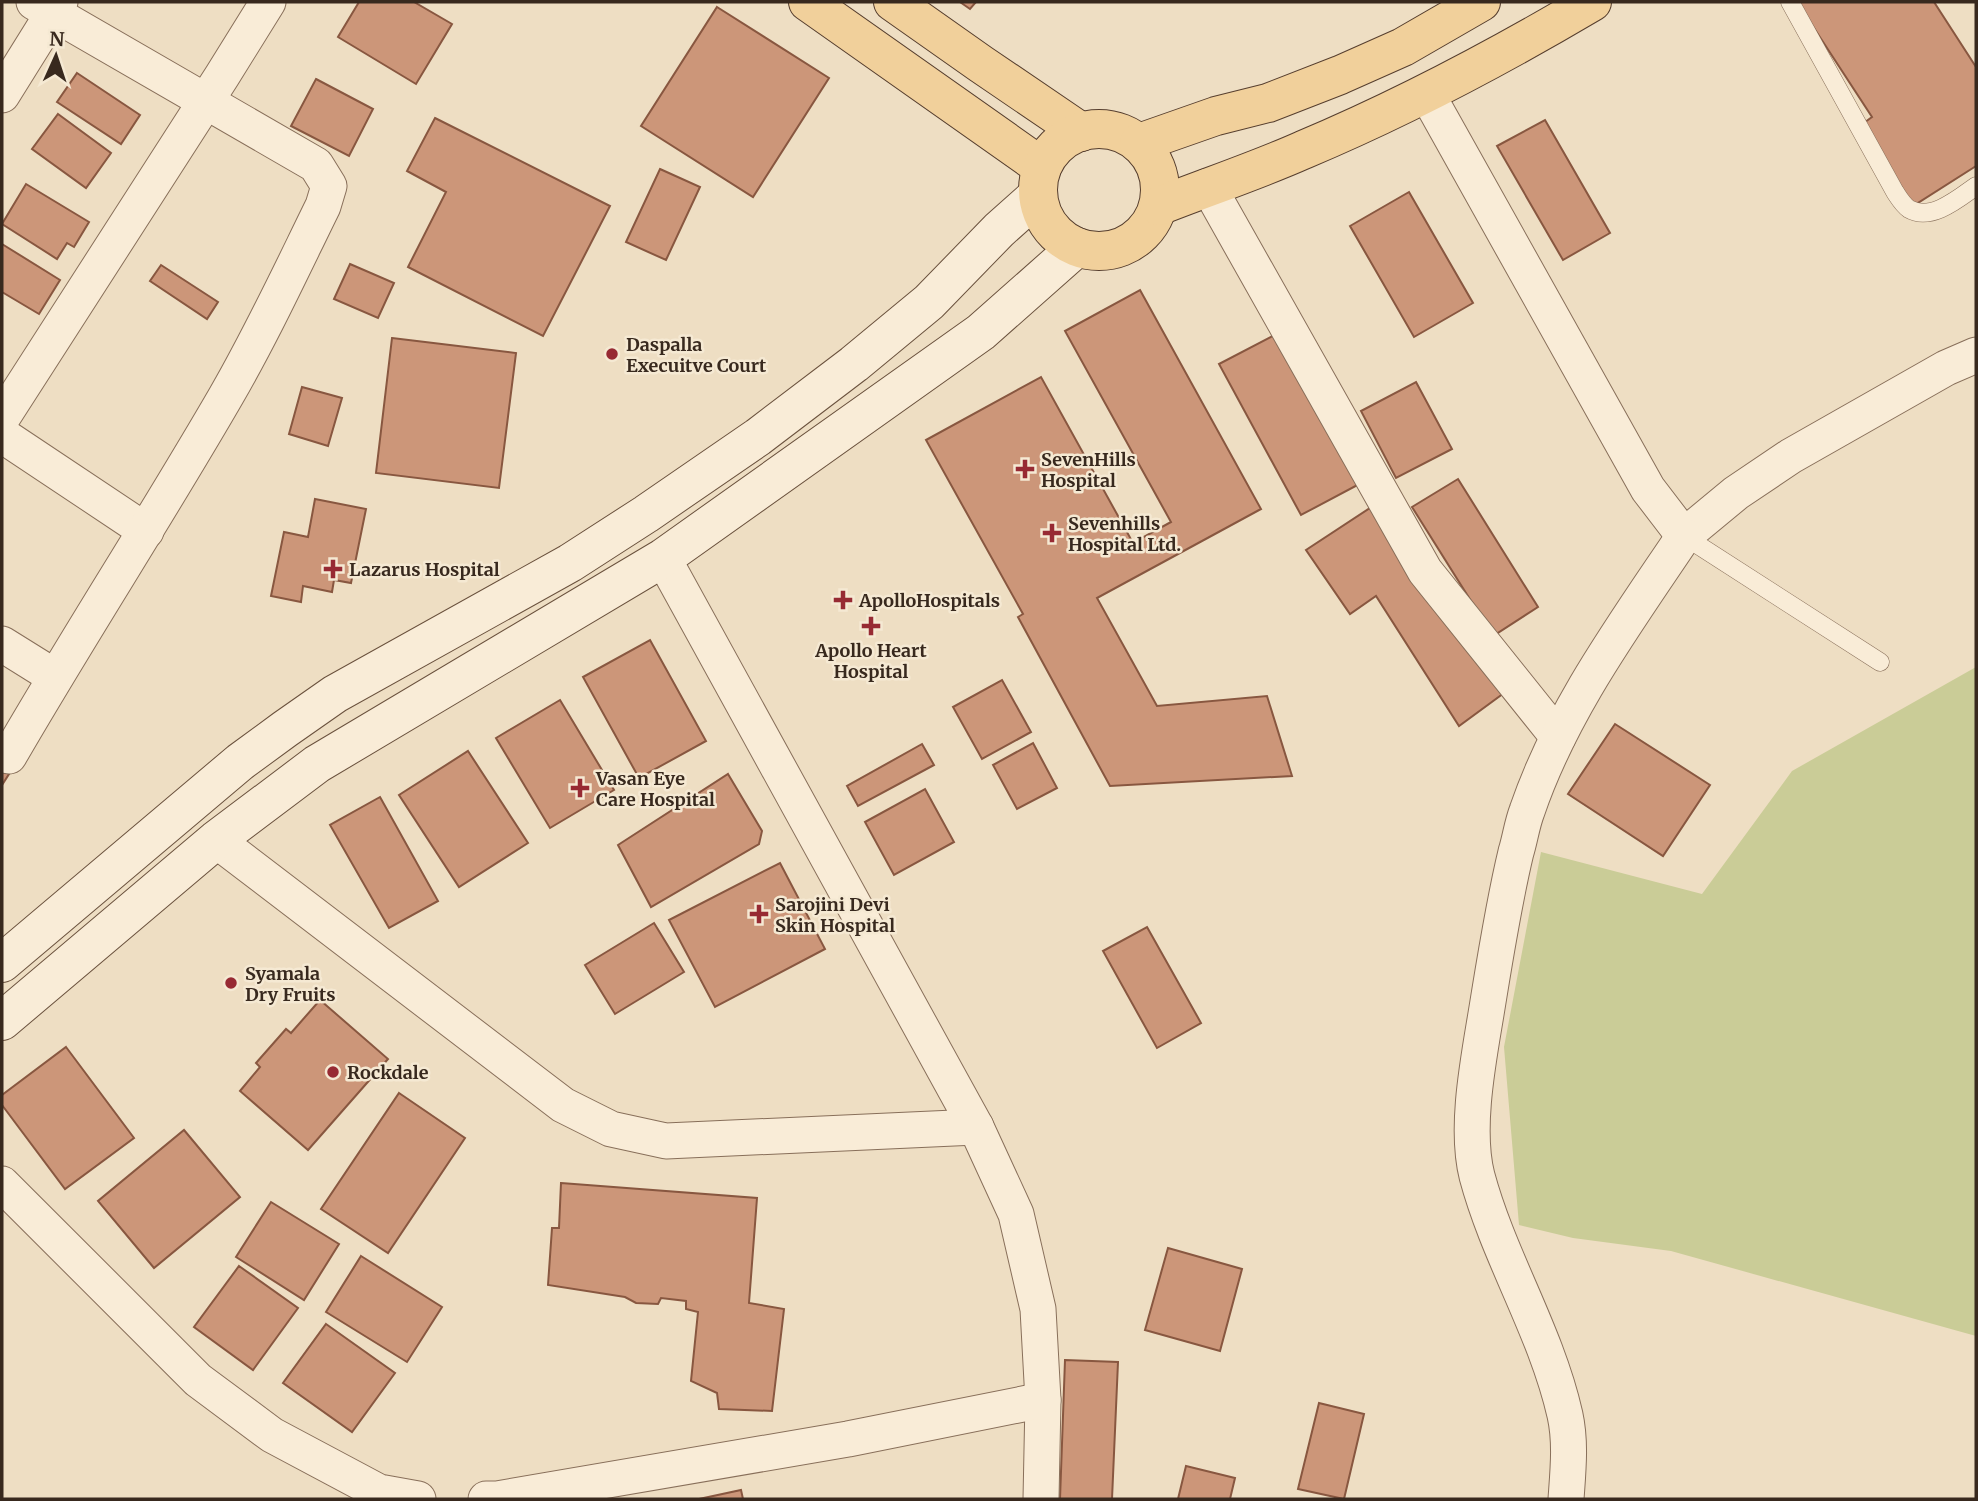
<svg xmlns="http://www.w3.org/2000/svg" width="1978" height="1501" viewBox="0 0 1978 1501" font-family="Merriweather,serif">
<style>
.green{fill:#cacc97}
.building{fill:#cc9679;stroke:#885740;stroke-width:2}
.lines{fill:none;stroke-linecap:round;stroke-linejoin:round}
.lane-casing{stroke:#886f5a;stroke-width:19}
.street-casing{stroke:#886f5a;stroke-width:37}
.secondary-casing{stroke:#6a513d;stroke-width:40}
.primary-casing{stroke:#563e2e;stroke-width:40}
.lane{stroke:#f9ecd7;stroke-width:18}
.street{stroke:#f9ecd7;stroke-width:35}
.secondary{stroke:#f9ecd7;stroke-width:38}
.primary{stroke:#f1d09b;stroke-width:38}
.poi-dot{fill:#972a33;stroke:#f5e9d3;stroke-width:2.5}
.labels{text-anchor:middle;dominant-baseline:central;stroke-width:5;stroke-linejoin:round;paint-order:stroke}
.poi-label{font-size:18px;font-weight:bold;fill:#38291e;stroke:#f5e9d3;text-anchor:start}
</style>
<rect width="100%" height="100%" fill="#eedec3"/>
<path class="green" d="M1976 667V1336L1671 1251 1573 1238 1519 1225 1504 1047 1541 852 1702 894 1792 771Z"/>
<g class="building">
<path d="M359 2H414L452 24 416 84 338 37Z"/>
<path d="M960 2H976L970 9Z"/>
<path d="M1797 2H1934L1976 67V166L1913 206 1861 125 1872 117Z"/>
<path d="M717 7 829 78 753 197 641 126Z"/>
<path d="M77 73 140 115 121 144 57 102Z"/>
<path d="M316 79 373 109 349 156 291 126Z"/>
<path d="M58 114 111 153 86 188 32 149Z"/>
<path d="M435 118 610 206 543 336 408 267 446 192 407 171Z"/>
<path d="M1545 120 1610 233 1563 260 1497 146Z"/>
<path d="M660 169 700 187 666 260 626 242Z"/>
<path d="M26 184 89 222 74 247 67 243 57 259 2 224Z"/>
<path d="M1409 192 1473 303 1414 337 1350 226Z"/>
<path d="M2 244 60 280 39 314 2 292Z"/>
<path d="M350 264 394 283 378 318 334 299Z"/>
<path d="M161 265 218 302 207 319 150 281Z"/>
<path d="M1140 290 1261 509 1097 598 1157 706 1267 696 1292 776 1110 786 1018 617 1023 614 926 440 1041 377 1133 543 1171 522 1065 331Z"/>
<path d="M1284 330 1365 481 1301 515 1219 364Z"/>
<path d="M392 338 516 353 499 488 376 473Z"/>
<path d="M1416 382 1452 449 1396 478 1361 411Z"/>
<path d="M302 387 342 398 328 446 289 434Z"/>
<path d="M1458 479 1538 607 1493 636 1412 507Z"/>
<path d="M315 499 366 509 351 583 334 580 332 592 303 586 301 602 271 596 284 532 308 537Z"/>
<path d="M1376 504 1504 693 1459 726 1376 596 1350 614 1306 550Z"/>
<path d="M650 640 706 741 639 778 583 677Z"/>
<path d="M1002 680 1031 732 982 759 953 707Z"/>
<path d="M560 700 614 790 550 828 496 738Z"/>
<path d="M1615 724 1710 785 1663 856 1568 794Z"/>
<path d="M1033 743 1057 788 1017 809 993 765Z"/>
<path d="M922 744 934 765 858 806 847 786Z"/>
<path d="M468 751 528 843 459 887 399 795Z"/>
<path d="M2 770 9 774 2 785Z"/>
<path d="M728 774 762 831 759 844 651 907 618 845Z"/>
<path d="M925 789 954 842 894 875 865 822Z"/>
<path d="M380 797 438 901 389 928 330 825Z"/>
<path d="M780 863 825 949 715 1007 669 920Z"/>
<path d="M654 923 684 972 615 1014 585 965Z"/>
<path d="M1147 927 1201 1023 1157 1048 1103 951Z"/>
<path d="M320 1000 388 1059 308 1150 240 1091 260 1067 256 1063 286 1029 291 1033Z"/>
<path d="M66 1047 134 1138 65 1189 2 1105V1095Z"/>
<path d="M399 1093 465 1138 388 1253 321 1209Z"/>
<path d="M184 1130 240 1197 154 1268 98 1201Z"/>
<path d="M561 1183 757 1198 749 1303 784 1309 772 1411 719 1409 717 1393 691 1381 698 1312 686 1309V1301L661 1298 658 1304 636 1303 625 1297 548 1285 552 1228H559Z"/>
<path d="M271 1202 339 1244 304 1300 236 1257Z"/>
<path d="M1168 1248 1242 1269 1220 1351 1145 1330Z"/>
<path d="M361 1256 442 1307 407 1362 326 1312Z"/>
<path d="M239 1266 298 1308 253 1370 194 1327Z"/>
<path d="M326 1324 395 1373 352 1432 283 1383Z"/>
<path d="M1065 1360 1118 1362 1112 1499H1060Z"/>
<path d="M1319 1403 1364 1414 1344 1499 1298 1489Z"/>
<path d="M1186 1466 1235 1478 1230 1499H1178Z"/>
<path d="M741 1490 743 1499H699Z"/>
</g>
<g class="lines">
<g class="lane-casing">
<g id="lane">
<path d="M1790 2 1895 192C1899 198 1903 205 1909 209 1931 222 1959 198 1976 186"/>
<path d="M1684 536 1880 662"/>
</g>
</g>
<g class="street-casing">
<g id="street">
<path d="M1427 94 1648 489 1684 536 1736 493 1791 456 1946 368 1976 355"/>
<path d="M2 95 60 2"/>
<path d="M1208 186 1425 571 1558 737"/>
<path d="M2 418 222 76 268 2"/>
<path d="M2 435 146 531"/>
<path d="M663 558 976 1127 1016 1214 1038 1309 1043 1400 1041 1499"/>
<path d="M2 644 55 677"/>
<path d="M9 756C79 635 156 517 226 396 262 334 292 269 323 206L329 186 316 165 34 2"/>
<path d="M216 840 563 1105 611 1129 666 1141 976 1127"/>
<path d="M2 1184 198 1380 272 1435 379 1492 418 1499"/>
<path d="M486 1499H497L848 1439 1043 1400"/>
<path d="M1566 1499C1568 1471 1571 1442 1565 1415 1546 1331 1499 1258 1477 1176 1465 1129 1478 1062 1486 1014 1495 959 1503 906 1516 852 1520 839 1522 824 1527 811 1561 711 1625 624 1684 536"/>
</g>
</g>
<g class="secondary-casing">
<g id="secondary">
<path d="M2 963 240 762 285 729 335 694 570 563 646 514 758 437 854 364 929 302 999 230 1037 196"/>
<path d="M2 1021 216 840 317 764 663 558 981 332 1077 247"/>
</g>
</g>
<g class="primary-casing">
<g id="primary">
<path d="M808 2 1042 167"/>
<path d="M893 2 981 64 1081 132"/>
<circle cx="1099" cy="190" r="61"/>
<path d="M1139 143 1216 116 1268 103 1340 75 1403 47 1481 2"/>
<path d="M1159 206C1207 187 1256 171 1303 150 1403 108 1499 57 1592 2"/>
</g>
</g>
<use href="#lane" class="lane"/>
<use href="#street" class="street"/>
<use href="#secondary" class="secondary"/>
<use href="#primary" class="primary"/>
</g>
<g class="poi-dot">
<circle cx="612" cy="354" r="7"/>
<path d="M1021.5 458.5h7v7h7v7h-7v7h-7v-7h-7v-7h7z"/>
<path d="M1048.5 522.5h7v7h7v7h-7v7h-7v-7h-7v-7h7z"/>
<path d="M329.5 558.5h7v7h7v7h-7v7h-7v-7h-7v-7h7z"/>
<path d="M839.5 589.5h7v7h7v7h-7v7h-7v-7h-7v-7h7z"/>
<path d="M867.5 615.5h7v7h7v7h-7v7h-7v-7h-7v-7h7z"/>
<path d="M576.5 777.5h7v7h7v7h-7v7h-7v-7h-7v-7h7z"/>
<path d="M755.5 903.5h7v7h7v7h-7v7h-7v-7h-7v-7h7z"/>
<circle cx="231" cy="983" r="7"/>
<circle cx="333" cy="1072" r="7"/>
</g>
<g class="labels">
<g class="poi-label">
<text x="626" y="344">Daspalla<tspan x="626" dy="21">Execuitve Court</tspan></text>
<text x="1041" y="459">SevenHills<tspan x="1041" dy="21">Hospital</tspan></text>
<text x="1068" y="523">Sevenhills<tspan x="1068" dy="21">Hospital Ltd.</tspan></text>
<text x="349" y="569">Lazarus Hospital</text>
<text x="859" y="600">ApolloHospitals</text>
<text x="871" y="650" text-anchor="middle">Apollo Heart<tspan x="871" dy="21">Hospital</tspan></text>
<text x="596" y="778">Vasan Eye<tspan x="596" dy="21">Care Hospital</tspan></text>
<text x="775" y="904">Sarojini Devi<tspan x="775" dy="21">Skin Hospital</tspan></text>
<text x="245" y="973">Syamala<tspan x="245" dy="21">Dry Fruits</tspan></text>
<text x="347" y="1072">Rockdale</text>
</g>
</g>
<rect width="1978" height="1501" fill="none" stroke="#38291e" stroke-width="7"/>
<g transform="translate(56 56) rotate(3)" stroke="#f5e9d3" stroke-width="5" paint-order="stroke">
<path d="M0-5L12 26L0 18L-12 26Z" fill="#38291e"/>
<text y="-10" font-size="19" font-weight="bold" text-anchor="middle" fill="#38291e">N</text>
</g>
</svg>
